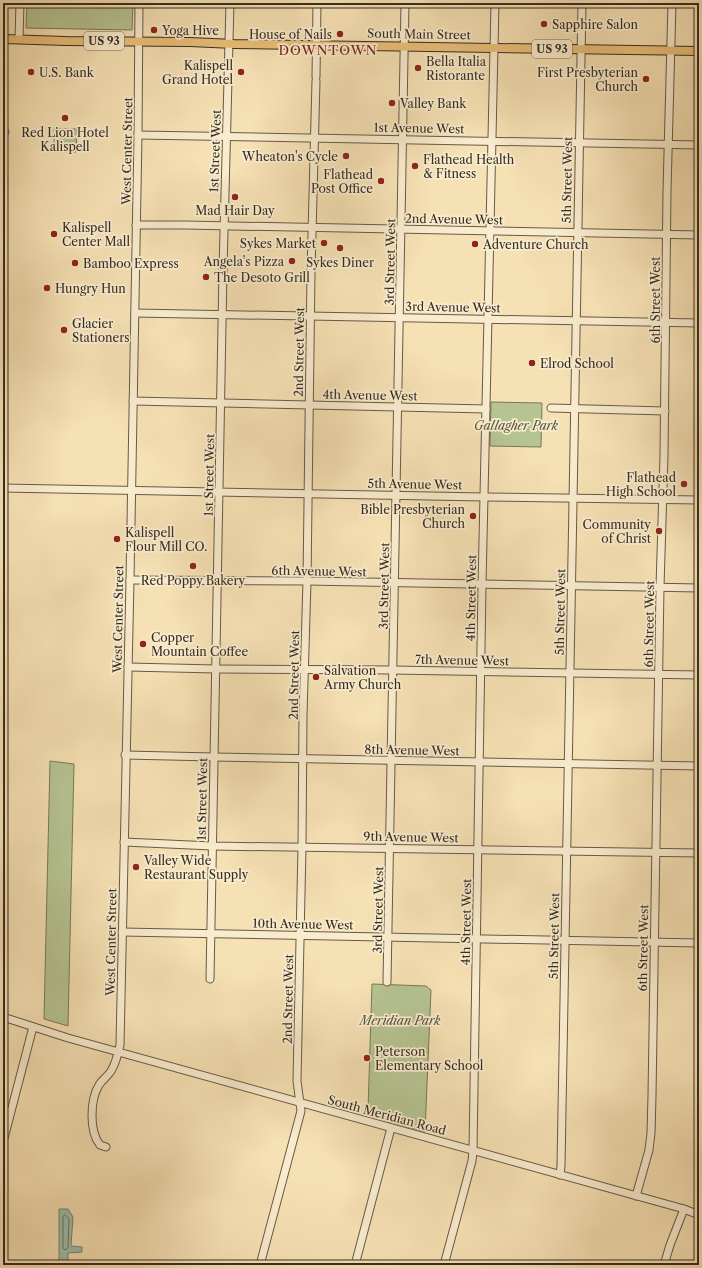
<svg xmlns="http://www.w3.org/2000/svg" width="702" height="1268" viewBox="0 0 702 1268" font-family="'Libre Caslon Text',serif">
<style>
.green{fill:#b6c492;stroke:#76785a}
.water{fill:#9dbeaa;stroke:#748474}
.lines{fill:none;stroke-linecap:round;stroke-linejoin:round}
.shore{stroke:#6a7666;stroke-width:1}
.minor-casing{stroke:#665a47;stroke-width:9}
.major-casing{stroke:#362d23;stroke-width:10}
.minor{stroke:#f9ecce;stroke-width:7}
.major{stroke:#ebc07a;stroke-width:8}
.poi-dot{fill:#8f2418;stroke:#f9ecce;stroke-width:1.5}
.labels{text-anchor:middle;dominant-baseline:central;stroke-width:3.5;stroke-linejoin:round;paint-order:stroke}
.shield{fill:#f9ecce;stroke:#706656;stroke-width:1}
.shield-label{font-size:11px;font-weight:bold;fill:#362d23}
.poi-label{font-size:12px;fill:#362d23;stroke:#f9ecce;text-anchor:start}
.street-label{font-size:12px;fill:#362d23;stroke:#f9ecce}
.park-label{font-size:12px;font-style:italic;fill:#56533f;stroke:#f9ecce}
.neighbourhood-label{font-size:13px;letter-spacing:1px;fill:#7a1f14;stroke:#f9ecce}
</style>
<rect width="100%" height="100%" fill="#f6e1b4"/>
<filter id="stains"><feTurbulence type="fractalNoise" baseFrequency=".005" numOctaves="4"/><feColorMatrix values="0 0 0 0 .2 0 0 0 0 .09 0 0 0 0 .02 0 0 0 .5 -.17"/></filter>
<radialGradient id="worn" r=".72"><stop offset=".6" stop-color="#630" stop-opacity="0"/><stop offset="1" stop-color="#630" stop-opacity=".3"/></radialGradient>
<g class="green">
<path d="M27 3H133L132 30 26 28Z"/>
<path d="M54 129H77L76 152H54Z"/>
<path d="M491 402 542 403 541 447 490 446Z"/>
<path d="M50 761 74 764 68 1026 44 1019Z"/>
<path d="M372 984 426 986 431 990 425 1132 384 1120 381 1114 368 1110Z"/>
</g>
<path class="water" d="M59 1209H68L73 1217 71 1246 82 1247V1252L68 1253V1265H59Z"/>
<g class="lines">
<path class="shore" d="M65 1215 69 1219 68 1248 65 1250 63 1248V1217Z"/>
<g class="minor-casing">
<g id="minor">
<path d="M19 39 20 3"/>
<path d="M316 77 317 3"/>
<path d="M3 132H5"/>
<path d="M138 135 699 145"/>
<path d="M136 225H185L699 235"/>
<path d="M135 313 699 323"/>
<path d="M133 401 486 409"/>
<path d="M551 408 665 411"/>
<path d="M3 488 484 497 699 500"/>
<path d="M130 580 307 581 699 588"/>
<path d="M128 667 216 669 393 670 699 675"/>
<path d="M125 755 214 757 699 766"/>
<path d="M124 842 212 846 699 853"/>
<path d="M122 932 699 943"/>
<path d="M210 979 223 270 230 3"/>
<path d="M387 982 405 3"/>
<path d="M3 1017 68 1038 684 1209 699 1215"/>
<path d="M3 1142 33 1027"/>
<path d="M106 1147 100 1145C89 1131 90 1100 99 1085 102 1080 108 1076 111 1071 116 1063 118 1054 120 1045L130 580 138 135 139 3"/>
<path d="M560 1175 561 1166 582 3"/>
<path d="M636 1196 649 1150 651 1133 652 1096 660 587 664 456 667 191 672 3"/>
<path d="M260 1265 301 1111 297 1081 302 847 303 715 307 581 311 272 316 81"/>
<path d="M355 1265 391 1128"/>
<path d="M444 1265 472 1161 473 1151 482 585 495 3"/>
<path d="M664 1265 670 1245 684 1209"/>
</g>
</g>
<g class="major-casing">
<path id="major" d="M3 39 66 41 190 42 234 44 699 51"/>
</g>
<use href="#minor" class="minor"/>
<use href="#major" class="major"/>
</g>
<g class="poi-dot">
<circle cx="544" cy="24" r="4"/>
<circle cx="154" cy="30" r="4"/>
<circle cx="340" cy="34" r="4"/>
<circle cx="418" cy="68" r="4"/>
<circle cx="31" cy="72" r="4"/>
<circle cx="241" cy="72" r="4"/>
<circle cx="646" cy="79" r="4"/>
<circle cx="392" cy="103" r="4"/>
<circle cx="65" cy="118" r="4"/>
<circle cx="346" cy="156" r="4"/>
<circle cx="415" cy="166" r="4"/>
<circle cx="381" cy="181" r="4"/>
<circle cx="235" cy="197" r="4"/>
<circle cx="54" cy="234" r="4"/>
<circle cx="324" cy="243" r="4"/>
<circle cx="475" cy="244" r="4"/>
<circle cx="340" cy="248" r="4"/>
<circle cx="292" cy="261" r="4"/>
<circle cx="75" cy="263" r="4"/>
<circle cx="206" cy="277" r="4"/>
<circle cx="47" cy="288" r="4"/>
<circle cx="64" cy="330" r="4"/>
<circle cx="532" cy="363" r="4"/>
<circle cx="684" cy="484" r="4"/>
<circle cx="473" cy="516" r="4"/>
<circle cx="659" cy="531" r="4"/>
<circle cx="117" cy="539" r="4"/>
<circle cx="193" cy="566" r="4"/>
<circle cx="143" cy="644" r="4"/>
<circle cx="316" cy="677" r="4"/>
<circle cx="136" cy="867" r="4"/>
<circle cx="367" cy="1058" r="4"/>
</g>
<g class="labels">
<g class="shield">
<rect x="84" y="32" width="40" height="18" rx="3"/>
<rect x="532" y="40" width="40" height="18" rx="3"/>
</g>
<g class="shield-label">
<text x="104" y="41">US 93</text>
<text x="552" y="49">US 93</text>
</g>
<g class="poi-label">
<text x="552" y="24">Sapphire Salon</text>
<text x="162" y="30">Yoga Hive</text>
<text x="332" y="34" text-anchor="end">House of Nails</text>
<text x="426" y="61">Bella Italia<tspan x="426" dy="14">Ristorante</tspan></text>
<text x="233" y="65" text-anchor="end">Kalispell<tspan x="233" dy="14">Grand Hotel</tspan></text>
<text x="39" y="72">U.S. Bank</text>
<text x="638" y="72" text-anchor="end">First Presbyterian<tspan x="638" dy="14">Church</tspan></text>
<text x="400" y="103">Valley Bank</text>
<text x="65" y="132" text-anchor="middle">Red Lion Hotel<tspan x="65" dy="14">Kalispell</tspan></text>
<text x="338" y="156" text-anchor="end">Wheaton's Cycle</text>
<text x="423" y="159">Flathead Health<tspan x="423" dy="14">&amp; Fitness</tspan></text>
<text x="373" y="174" text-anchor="end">Flathead<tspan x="373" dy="14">Post Office</tspan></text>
<text x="235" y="210" text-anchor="middle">Mad Hair Day</text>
<text x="62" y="227">Kalispell<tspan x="62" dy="14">Center Mall</tspan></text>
<text x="316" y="243" text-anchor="end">Sykes Market</text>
<text x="483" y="244">Adventure Church</text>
<text x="284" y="261" text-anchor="end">Angela's Pizza</text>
<text x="340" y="262" text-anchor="middle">Sykes Diner</text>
<text x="83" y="263">Bamboo Express</text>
<text x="214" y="277">The Desoto Grill</text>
<text x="55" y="288">Hungry Hun</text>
<text x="72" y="323">Glacier<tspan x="72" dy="14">Stationers</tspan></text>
<text x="540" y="363">Elrod School</text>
<text x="676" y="477" text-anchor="end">Flathead<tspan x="676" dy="14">High School</tspan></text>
<text x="465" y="509" text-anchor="end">Bible Presbyterian<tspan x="465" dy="14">Church</tspan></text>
<text x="651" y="524" text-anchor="end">Community<tspan x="651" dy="14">of Christ</tspan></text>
<text x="125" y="532">Kalispell<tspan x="125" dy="14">Flour Mill CO.</tspan></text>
<text x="193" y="580" text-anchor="middle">Red Poppy Bakery</text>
<text x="151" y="637">Copper<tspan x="151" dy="14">Mountain Coffee</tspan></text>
<text x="324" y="670">Salvation<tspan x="324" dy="14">Army Church</tspan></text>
<text x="144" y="860">Valley Wide<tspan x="144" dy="14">Restaurant Supply</tspan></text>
<text x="375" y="1051">Peterson<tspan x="375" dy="14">Elementary School</tspan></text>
</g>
<g class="street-label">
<text transform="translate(419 34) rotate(1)">South Main Street</text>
<text transform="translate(419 128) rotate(1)">1st Avenue West</text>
<text transform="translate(127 151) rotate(-89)">West Center Street</text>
<text transform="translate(215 151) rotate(-88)">1st Street West</text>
<text transform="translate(567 180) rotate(-89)">5th Street West</text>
<text transform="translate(454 219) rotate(1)">2nd Avenue West</text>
<text transform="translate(390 262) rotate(-89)">3rd Street West</text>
<text transform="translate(655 300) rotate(-90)">6th Street West</text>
<text transform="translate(453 307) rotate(1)">3rd Avenue West</text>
<text transform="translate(299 352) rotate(-89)">2nd Street West</text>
<text transform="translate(370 395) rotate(1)">4th Avenue West</text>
<text transform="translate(209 475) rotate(-89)">1st Street West</text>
<text transform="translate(415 484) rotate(1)">5th Avenue West</text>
<text transform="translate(319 571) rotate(1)">6th Avenue West</text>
<text transform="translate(384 586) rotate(-89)">3rd Street West</text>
<text transform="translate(471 598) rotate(-89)">4th Street West</text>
<text transform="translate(560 612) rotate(-89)">5th Street West</text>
<text transform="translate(118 619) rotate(-89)">West Center Street</text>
<text transform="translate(649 624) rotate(-89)">6th Street West</text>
<text transform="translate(462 660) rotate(1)">7th Avenue West</text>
<text transform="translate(294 675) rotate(-89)">2nd Street West</text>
<text transform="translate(412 750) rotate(1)">8th Avenue West</text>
<text transform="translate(202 799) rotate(-89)">1st Street West</text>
<text transform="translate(411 837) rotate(1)">9th Avenue West</text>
<text transform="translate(378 910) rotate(-89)">3rd Street West</text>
<text transform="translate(466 922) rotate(-89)">4th Street West</text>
<text transform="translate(303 924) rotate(1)">10th Avenue West</text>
<text transform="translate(554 936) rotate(-89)">5th Street West</text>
<text transform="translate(111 942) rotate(-89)">West Center Street</text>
<text transform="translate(643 948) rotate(-89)">6th Street West</text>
<text transform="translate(288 999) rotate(-89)">2nd Street West</text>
<text transform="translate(387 1115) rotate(15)">South Meridian Road</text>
</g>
<g class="park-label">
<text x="516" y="425">Gallagher Park</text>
<text x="400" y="1020">Meridian Park</text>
</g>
<g class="neighbourhood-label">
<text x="328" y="50">DOWNTOWN</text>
</g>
</g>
<rect width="702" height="1268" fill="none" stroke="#f6e1b4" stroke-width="16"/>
<rect x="4" y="4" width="694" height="1260" fill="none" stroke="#362d23" stroke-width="2"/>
<rect x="8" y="8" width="686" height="1252" fill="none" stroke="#362d23"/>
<rect width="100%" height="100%" filter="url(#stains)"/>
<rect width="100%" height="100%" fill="url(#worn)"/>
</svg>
